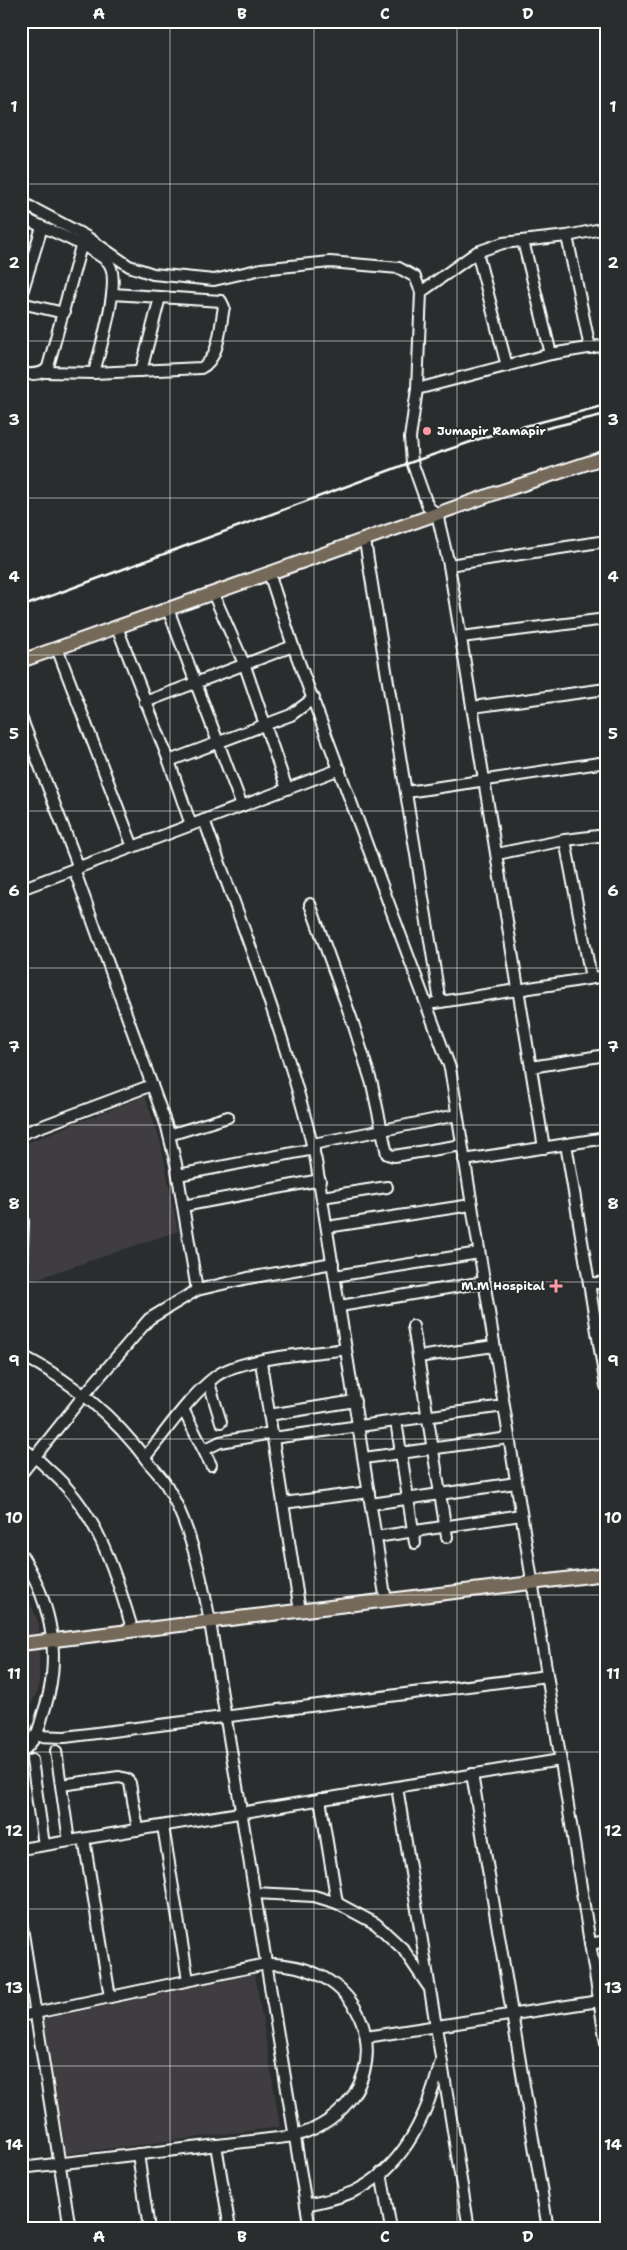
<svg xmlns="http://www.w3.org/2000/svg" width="627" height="2250" viewBox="0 0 627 2250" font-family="'Shantell Sans',sans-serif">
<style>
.built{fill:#3f3c3f}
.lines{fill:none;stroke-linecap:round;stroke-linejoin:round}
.minor-casing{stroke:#fff;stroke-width:14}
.major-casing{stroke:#fff;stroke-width:16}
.minor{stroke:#2a2d2e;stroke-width:10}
.major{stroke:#746a5a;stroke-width:12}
.rail{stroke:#fff;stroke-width:2.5}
.grid{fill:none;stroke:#fff;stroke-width:1;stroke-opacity:0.55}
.poi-dot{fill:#ff9aa2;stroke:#2a2d2e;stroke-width:2}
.labels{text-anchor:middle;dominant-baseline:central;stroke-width:4;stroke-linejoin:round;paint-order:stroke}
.poi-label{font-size:12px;font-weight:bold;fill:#fff;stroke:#2a2d2e;text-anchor:start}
.neatline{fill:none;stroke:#fff;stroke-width:2}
.grid-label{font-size:16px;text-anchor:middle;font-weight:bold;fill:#fff}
</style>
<rect width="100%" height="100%" fill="#2a2d2e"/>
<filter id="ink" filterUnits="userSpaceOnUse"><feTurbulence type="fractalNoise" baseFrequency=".02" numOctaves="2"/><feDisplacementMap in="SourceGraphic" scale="10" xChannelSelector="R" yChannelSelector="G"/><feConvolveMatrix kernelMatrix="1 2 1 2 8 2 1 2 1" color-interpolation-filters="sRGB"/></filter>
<g filter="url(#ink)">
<g class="built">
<path d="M145 1096 161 1144 178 1231 27 1282 29 1213 21 1173V1145Z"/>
<path d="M21 1580 39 1624V1688L21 1726Z"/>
<path d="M255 1974 280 2127 66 2154 44 2019Z"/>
</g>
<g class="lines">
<g class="minor-casing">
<g id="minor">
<path d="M21 202 87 237 129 266 153 274 214 280 261 269 330 262 399 268 415 277 421 292 417 389 410 438 412 462 428 507 437 514 449 565 544 1148"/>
<path d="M21 217C44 228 88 245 107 261 124 276 99 352 94 373"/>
<path d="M567 236 590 348"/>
<path d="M523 241 551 354"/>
<path d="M477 252 507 366"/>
<path d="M421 292 477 252 503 243 567 236 606 228"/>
<path d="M21 296 42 227"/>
<path d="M21 303 64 313"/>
<path d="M141 371 160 297"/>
<path d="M45 372 94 373 201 368C220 359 220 325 224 307L221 301 113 294"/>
<path d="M21 374C30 374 43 376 48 367L81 246 85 241"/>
<path d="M417 389 551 354 606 345"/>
<path d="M365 541 440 1002"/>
<path d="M449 565 606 541"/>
<path d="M269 573 293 646 450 1068 606 2043"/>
<path d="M213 593 245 666 287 789"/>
<path d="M168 609 242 806"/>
<path d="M117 627 169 761 191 825"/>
<path d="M461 637 606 619"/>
<path d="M57 648 133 847"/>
<path d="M145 702 293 646"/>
<path d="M472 707 606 689"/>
<path d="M21 717 79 868"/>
<path d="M169 761 291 715 314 698"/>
<path d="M407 792 606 762"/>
<path d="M204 820C245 933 289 1044 316 1161L385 1595"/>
<path d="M565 840 591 978"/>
<path d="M497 854 565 840 606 835"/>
<path d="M74 869 167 1127 176 1164 197 1290"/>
<path d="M21 889 340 769"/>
<path d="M310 904 353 1023 372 1084 387 1154 394 1156 462 1145"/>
<path d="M434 1003 606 976"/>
<path d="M531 1067 606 1055"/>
<path d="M21 1134 152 1085"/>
<path d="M169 1135 228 1117"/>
<path d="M313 1144 457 1115"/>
<path d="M566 1144 606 1386"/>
<path d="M464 1160 606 1138"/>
<path d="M178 1175 314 1149"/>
<path d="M322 1197 387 1187"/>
<path d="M183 1206 320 1180"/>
<path d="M21 1211 23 1222 21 1270"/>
<path d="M327 1227 471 1205"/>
<path d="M335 1276 479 1253"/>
<path d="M589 1284 606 1282"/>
<path d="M340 1306 484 1282"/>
<path d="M413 1326 447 1537"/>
<path d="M21 1355C72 1381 114 1416 148 1462 154 1469 162 1477 167 1486 190 1526 200 1571 209 1616L310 2229"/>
<path d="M418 1357 494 1346"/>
<path d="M261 1362 299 1605"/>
<path d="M209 1383 221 1422"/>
<path d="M184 1411 211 1465"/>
<path d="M269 1415 355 1401"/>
<path d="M396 1421 415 1543"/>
<path d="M273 1438 504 1406"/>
<path d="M21 1448C31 1453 40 1461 48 1469 96 1510 114 1567 131 1625"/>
<path d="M204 1450 220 1442 272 1433"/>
<path d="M145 1457C166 1432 189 1396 216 1376 242 1357 313 1354 346 1349"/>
<path d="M364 1458 509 1438"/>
<path d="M21 1474 84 1395 149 1319 197 1290 248 1278 333 1263"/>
<path d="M283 1503 369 1492"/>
<path d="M371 1504 516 1483"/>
<path d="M376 1537 521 1515"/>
<path d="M21 1554C52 1604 63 1657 43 1714 41 1721 39 1729 36 1736 32 1742 26 1748 21 1754"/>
<path d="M35 1736 65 1737 547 1676"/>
<path d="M56 1751 69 1841"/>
<path d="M32 1760 44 1845"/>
<path d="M472 1774 548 2229"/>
<path d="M61 1785 119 1777 127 1779 130 1783 138 1830"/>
<path d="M397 1787 469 2229"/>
<path d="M320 1799 337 1903"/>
<path d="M163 1826 188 1980"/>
<path d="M84 1839 110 1997"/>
<path d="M21 1849 560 1760"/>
<path d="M255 1893 314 1896 337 1903 376 1924 403 1949 428 1986"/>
<path d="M21 1921 70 2229"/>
<path d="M590 1944 606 1941"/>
<path d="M21 2016 266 1964C382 1962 406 2102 295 2136L21 2168"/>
<path d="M366 2037 599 2001"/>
<path d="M216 2145 230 2229"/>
<path d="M138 2154 149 2229"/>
<path d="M381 2173 391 2229"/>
<path d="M306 2205C324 2201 341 2198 357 2190 405 2166 428 2113 440 2064"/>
</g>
</g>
<g class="major-casing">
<g id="major">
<path d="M21 661 496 493 606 457"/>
<path d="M21 1644 606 1574"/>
</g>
</g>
<use href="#minor" class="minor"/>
<use href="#major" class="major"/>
<g class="rail">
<path d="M523 434 606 414"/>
<path d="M21 607 412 462 494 434 606 405"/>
</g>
</g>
</g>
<path class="grid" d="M170 21V2229M314 21V2229M457 21V2229M21 184H606M21 341H606M21 498H606M21 655H606M21 811H606M21 968H606M21 1125H606M21 1282H606M21 1439H606M21 1595H606M21 1752H606M21 1909H606M21 2066H606"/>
<g class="poi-dot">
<circle cx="427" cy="431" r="5"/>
<path d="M553.5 1278.5h5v5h5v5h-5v5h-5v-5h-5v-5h5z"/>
</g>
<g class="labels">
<g class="poi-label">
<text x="437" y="431">Jumapir Ramapir</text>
<text x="545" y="1286" text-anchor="end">M.M Hospital</text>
</g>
</g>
<rect width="627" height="2250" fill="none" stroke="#2a2d2e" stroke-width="55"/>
<rect x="28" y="28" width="572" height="2194" class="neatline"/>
<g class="grid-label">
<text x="99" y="19">A</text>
<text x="242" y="19">B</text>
<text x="385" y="19">C</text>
<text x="528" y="19">D</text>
<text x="14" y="112">1</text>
<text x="613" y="112">1</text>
<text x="14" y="268">2</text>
<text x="613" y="268">2</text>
<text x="14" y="425">3</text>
<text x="613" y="425">3</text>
<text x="14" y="582">4</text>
<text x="613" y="582">4</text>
<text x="14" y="739">5</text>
<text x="613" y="739">5</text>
<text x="14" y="896">6</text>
<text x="613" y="896">6</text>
<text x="14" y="1052">7</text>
<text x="613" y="1052">7</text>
<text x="14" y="1209">8</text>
<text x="613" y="1209">8</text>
<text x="14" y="1366">9</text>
<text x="613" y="1366">9</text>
<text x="14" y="1523">10</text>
<text x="613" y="1523">10</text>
<text x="14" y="1679">11</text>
<text x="613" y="1679">11</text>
<text x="14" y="1836">12</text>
<text x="613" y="1836">12</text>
<text x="14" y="1993">13</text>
<text x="613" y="1993">13</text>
<text x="14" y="2150">14</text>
<text x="613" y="2150">14</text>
<text x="99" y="2242">A</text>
<text x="242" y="2242">B</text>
<text x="385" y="2242">C</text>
<text x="528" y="2242">D</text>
</g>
</svg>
